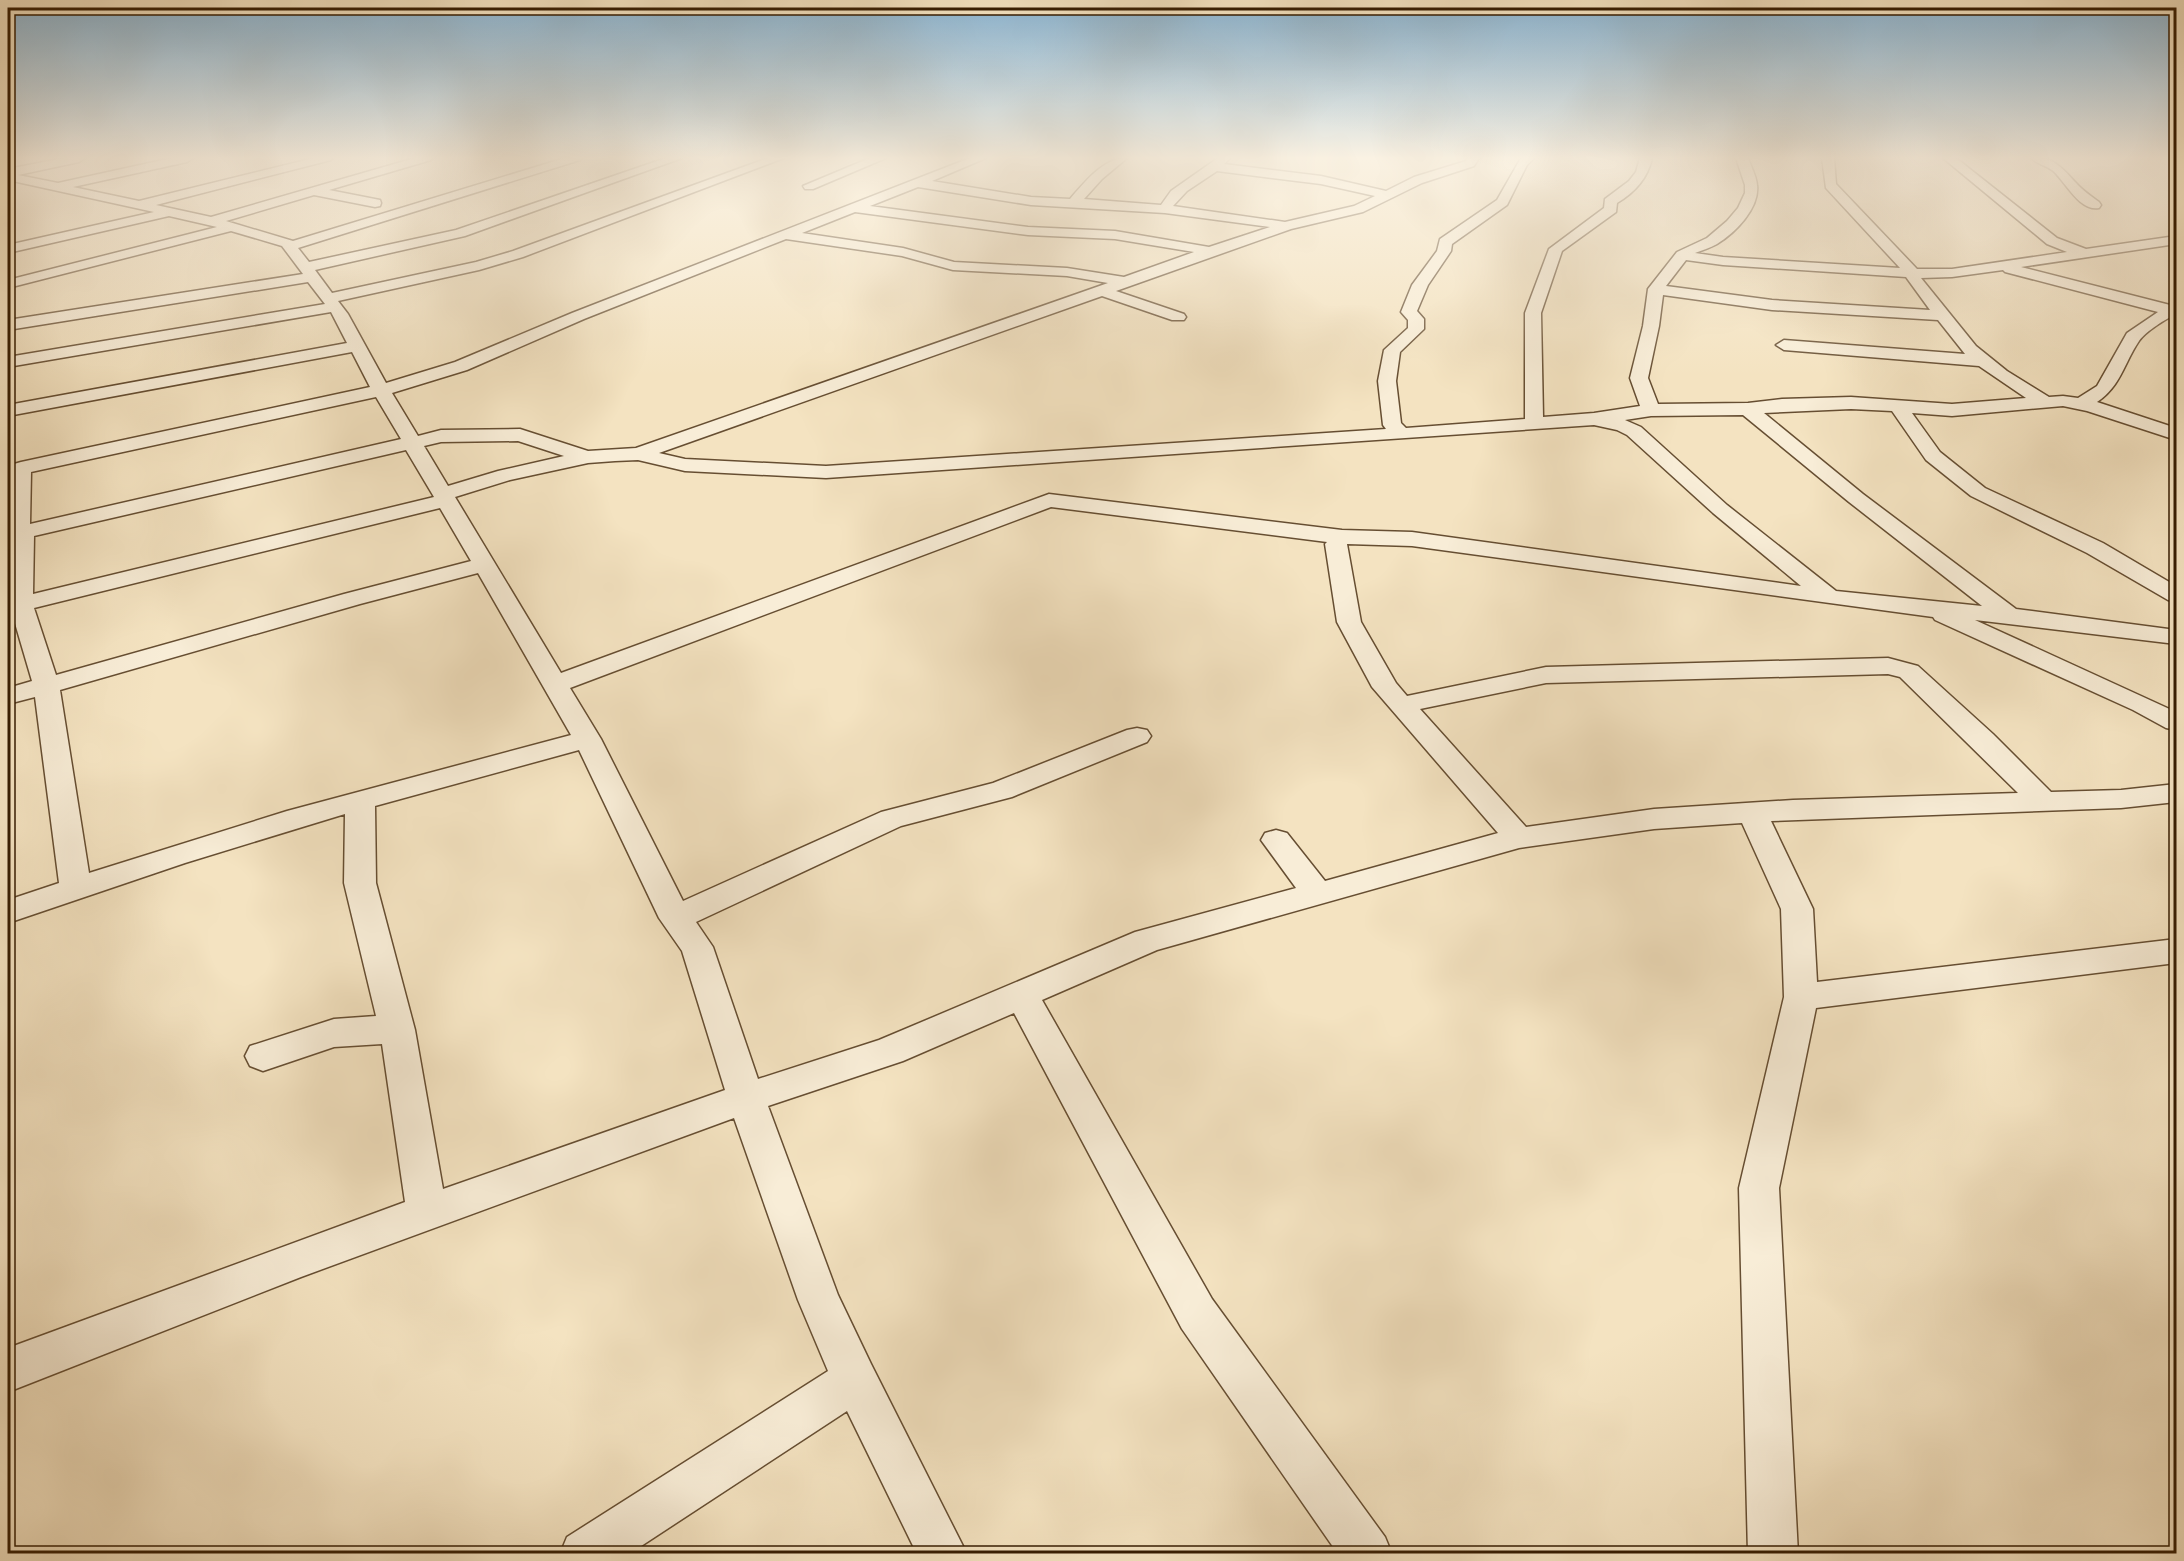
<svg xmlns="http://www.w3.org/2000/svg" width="2184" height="1561" viewBox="0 0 2184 1561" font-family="'Gentium Book Plus',serif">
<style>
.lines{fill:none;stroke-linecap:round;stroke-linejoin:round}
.minor-casing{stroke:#664e32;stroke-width:3}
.minor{fill:#f8edd7;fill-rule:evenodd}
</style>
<rect width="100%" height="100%" fill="#f4e3c1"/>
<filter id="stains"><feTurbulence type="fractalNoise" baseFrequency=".00333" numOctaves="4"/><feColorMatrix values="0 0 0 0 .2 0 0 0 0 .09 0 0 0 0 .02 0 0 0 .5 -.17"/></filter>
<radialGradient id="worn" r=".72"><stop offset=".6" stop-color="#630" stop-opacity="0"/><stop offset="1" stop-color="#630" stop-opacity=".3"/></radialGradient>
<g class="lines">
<g class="minor-casing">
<g id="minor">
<path d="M64 158H85L79 162 18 175 58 183 172 158H193L187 162 73 187 139 201 314 158H333L331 160 156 205 211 217 415 158H433L431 160 329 190 380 200 381 203 380 206 375 207 314 195 226 221 293 241 565 158H582L580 160 298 248 309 262 456 230 666 158H682L465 236 315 270 332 293 476 262 513 251 768 158H784L523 257 479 270 338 301 348 314 386 383 455 362 572 313 970 158H986L932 181 1031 197 1070 199C1085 182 1103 158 1127 158L1102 179 1084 199 1161 205 1171 191 1218 158H1230L1224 164 1321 176 1386 191 1414 177 1466 161 1467 158H1479L1474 166 1422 183 1363 212 1291 229 1116 291 1184 314 1186 317 1184 320H1172L1102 296 659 453 685 459 826 466 1386 429 1383 425 1378 381 1384 350 1408 328V320L1401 312 1412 285 1437 251 1440 239 1497 200 1521 158H1534L1527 165 1507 205 1452 244 1451 251 1428 285 1417 311 1424 319V329L1400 352 1396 381 1401 423 1406 428 1525 419V313L1549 249 1604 208 1605 199 1629 181 1636 172 1640 158H1652C1648 178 1634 193 1617 203L1616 212 1562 251 1541 313 1543 417 1594 413 1640 406 1630 378 1643 326 1648 289 1677 252 1707 238 1727 221 1738 208 1745 193V185L1736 158H1748C1751 167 1756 175 1757 185 1760 208 1735 233 1717 244 1710 248 1702 250 1695 253L1723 257 1900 268 1826 188 1822 158H1834L1836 184 1917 269H1952L2067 252 2047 244 1943 158H1956L2057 238 2086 249 2176 236V244L2021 267 2170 305 2176 304V314C2166 319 2146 331 2139 341 2124 363 2121 386 2097 402L2176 428V440L2087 411 2063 406 1952 416 1912 413 1940 452 1985 488 2103 543 2176 586V602L2168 600 2087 553 1971 496 1926 460 1892 411 1851 409 1764 413 1863 494 2016 609 2176 630V644L1975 620 2176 712V730L2166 728 2133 710 1935 620 1933 617 1412 546 1347 544 1361 622 1396 683 1407 696 1546 667 1888 658 1918 666 1993 734 2051 792 2121 790 2176 784V802L2121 808 1771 821 1813 909 1817 982 2176 939V963L1816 1008 1779 1188 1798 1554H1748L1739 1188 1784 997 1781 909 1742 823 1654 829 1519 848 1157 950 1042 1000 1212 1299 1385 1537 1392 1554H1338L1182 1329 1014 1013 903 1061 768 1106 838 1295 871 1364 967 1554H917L847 1411 629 1554H560L567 1537 828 1371 798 1300 734 1118 301 1277 8 1392V1348L405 1202 382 1044 334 1047 263 1071 250 1066 245 1056 250 1046 334 1019 376 1016 344 883 345 814 185 863 8 923V900L59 883 35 697 8 704V688L32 681 12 613 8 614 12 534 8 528 11 468 14 464 21 462 370 387 352 352 8 416V405L347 343 331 312 8 367V357L325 304 308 282 8 330V320L303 274 282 246 231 231 8 288V280L217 227 169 216 8 253V245L154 212 8 180V169ZM1217 171 1321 184 1375 196 1354 206 1285 222 1173 206 1187 191ZM918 187 1031 205 1165 213 1270 227 1209 247 1115 231 1028 227 870 206ZM855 212 1028 235 1115 239 1194 252 1124 277 1067 268 954 262 903 248 802 233ZM786 239 902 256 953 270 1067 276 1108 283 636 448 588 451 520 429 441 430 418 436 392 393 467 370 584 319ZM1686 260 1723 265 1906 277 1930 310 1772 300 1666 286ZM2003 270 2005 272 2158 312 2127 333 2097 386 2078 398 2063 396 2049 397 2007 371 1976 346 1921 278 1952 277ZM1663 295 1772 310 1938 320 1965 354 1784 340 1776 345 1784 350 1979 366 2026 398 1952 404 1851 397 1782 399 1748 403 1658 404 1648 378 1659 326ZM376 397 401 439 30 524 31 472ZM1743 415 1849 502 1982 606 1836 591 1727 505 1641 427 1625 420 1651 416ZM1594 425 1617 430 1627 435 1713 513 1801 586 1412 532 1342 530 1049 494 561 673 455 497 510 480 588 463 615 461 638 460 685 471 826 478ZM518 441 564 456 498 471 448 486 424 446 441 442ZM406 450 434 497 33 594 34 536ZM1051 507 1327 542 1325 544 1337 622 1372 687 1498 833 1325 881 1287 833 1276 830 1265 833 1261 840 1296 888 1135 932 879 1040 758 1079 713 947 696 922 901 826 1012 797 1147 742 1151 736 1147 730 1137 728 1127 730 993 783 881 812 683 901 601 739 570 688ZM440 508 471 561 344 594 56 675 34 608ZM478 573 571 735 287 811 89 873 60 690 360 604ZM1888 674 1900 677 2018 793 1793 800 1654 809 1526 827 1420 709 1546 683ZM579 750 659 918 682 951 725 1090 443 1189 415 1030 376 883 375 806Z"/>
<path d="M870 158H886L813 189H805L803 186Z"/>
<path d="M2031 158C2053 156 2062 168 2076 183 2082 190 2091 196 2099 202L2101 205 2099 208C2079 212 2064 179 2052 170 2045 165 2037 164 2031 158Z"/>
</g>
</g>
<use href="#minor" class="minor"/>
</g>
<linearGradient id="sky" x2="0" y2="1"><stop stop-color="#8bb7d6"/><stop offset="0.42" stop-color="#faf2e3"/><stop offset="1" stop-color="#faf2e3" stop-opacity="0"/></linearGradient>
<rect width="2184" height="376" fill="url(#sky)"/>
<rect width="2184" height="1561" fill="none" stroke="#f4e3c1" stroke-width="30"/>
<rect x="9" y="9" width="2166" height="1543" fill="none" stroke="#361d02" stroke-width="3"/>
<rect x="15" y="15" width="2154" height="1531" fill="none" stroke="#361d02" stroke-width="1.5"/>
<rect width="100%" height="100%" filter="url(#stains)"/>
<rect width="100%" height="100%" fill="url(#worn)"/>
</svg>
